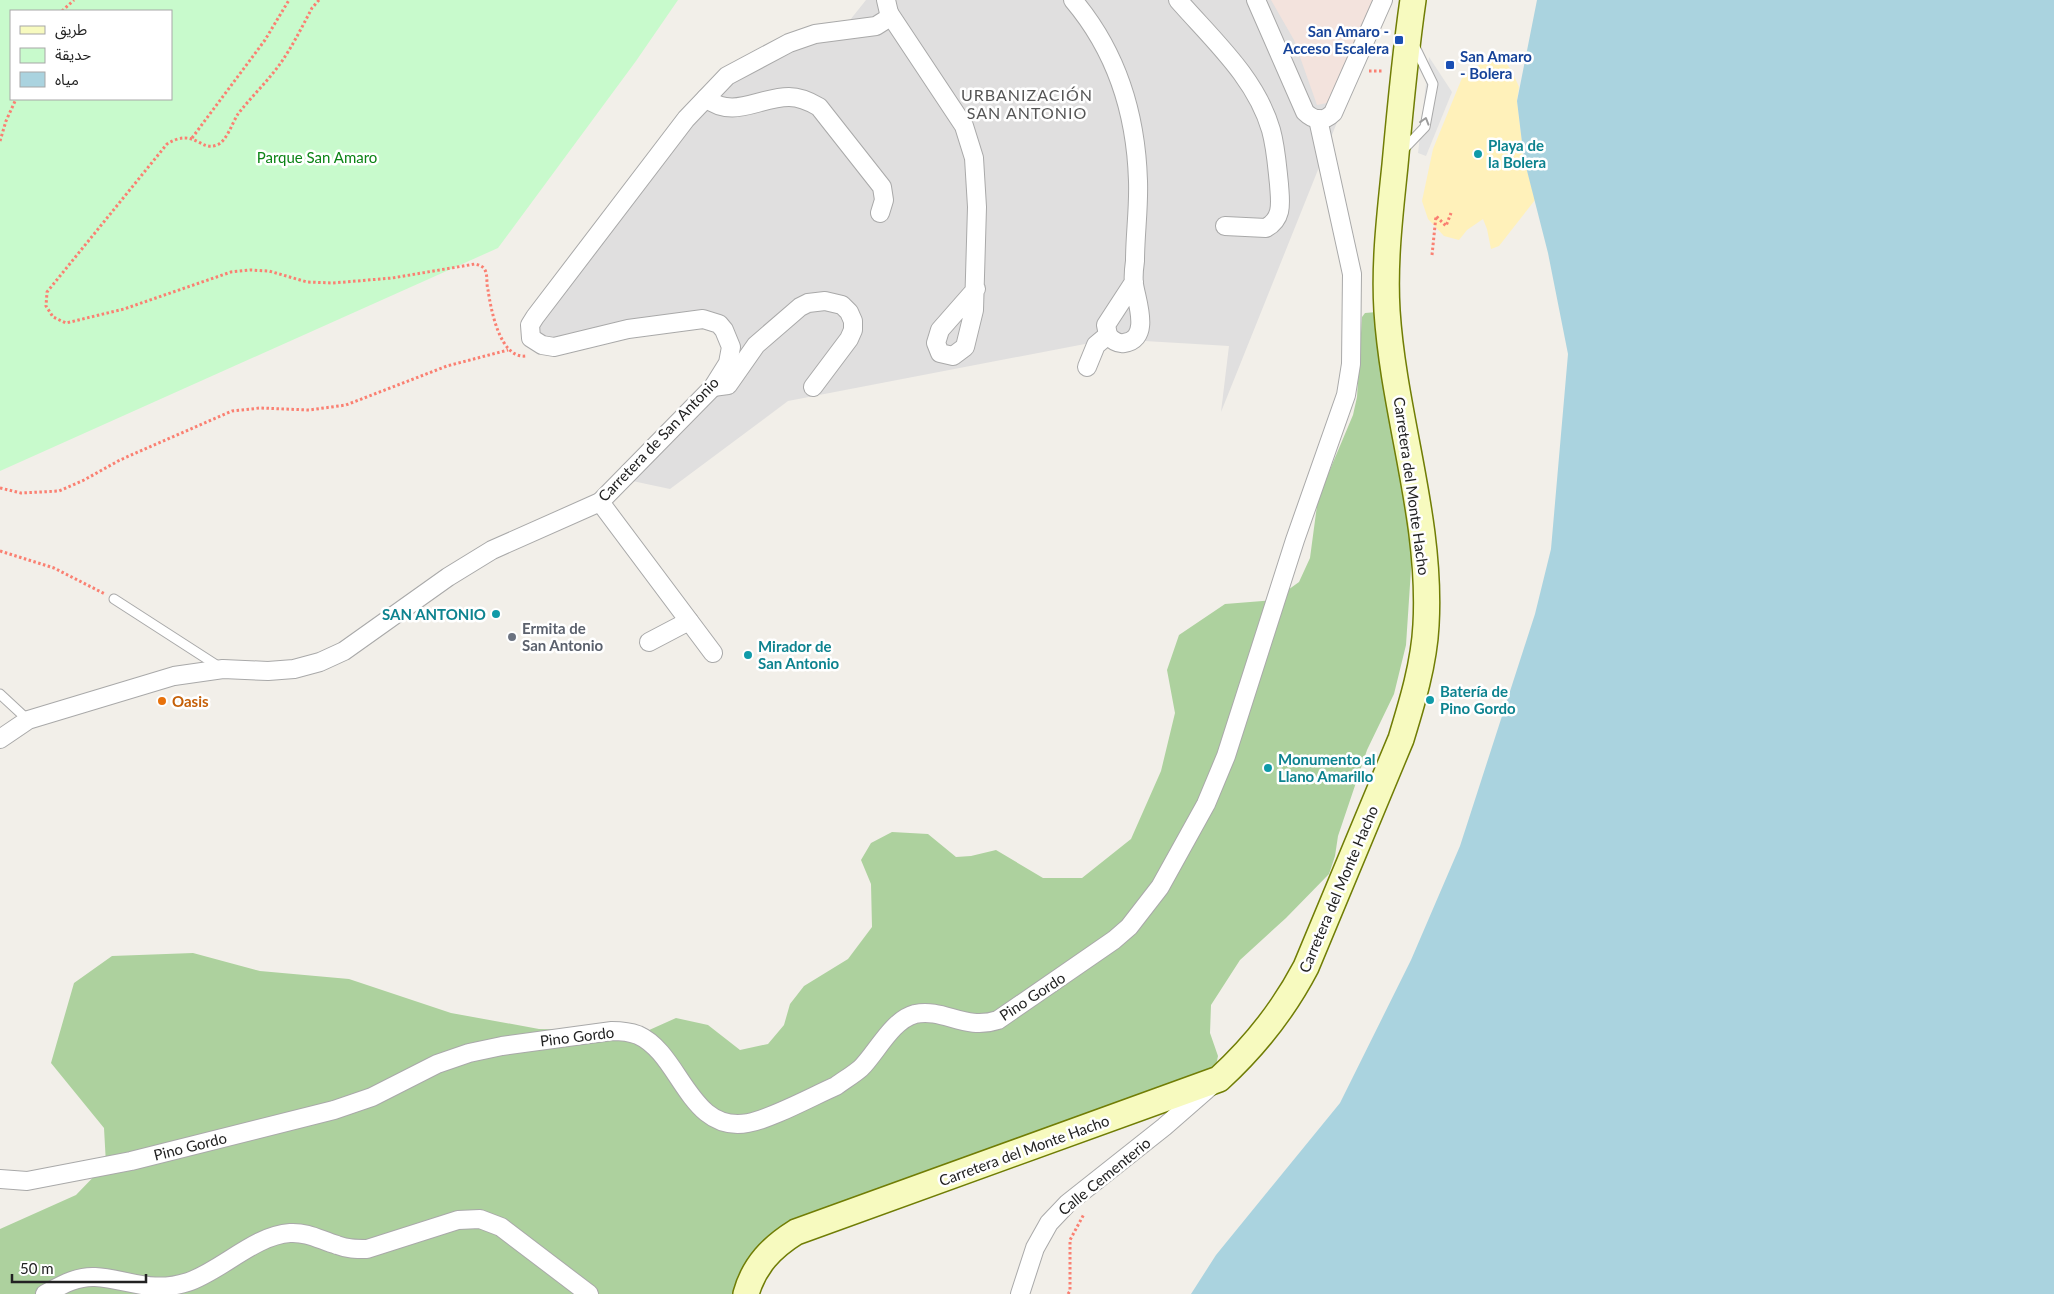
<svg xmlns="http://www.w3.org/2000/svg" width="2054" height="1294" viewBox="0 0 2054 1294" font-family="Lato,'Noto Sans Arabic',sans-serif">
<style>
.residential{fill:#e0dfdf}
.military{fill:#f3e3dd}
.forest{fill:#add19e}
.sand{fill:#fff1ba}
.park{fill:#c8facc;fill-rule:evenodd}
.parking{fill:#e2e2e2}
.water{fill:#aad3df}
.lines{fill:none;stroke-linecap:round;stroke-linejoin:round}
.lane-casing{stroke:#a9a9a9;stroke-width:11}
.street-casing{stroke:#a9a9a9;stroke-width:20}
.secondary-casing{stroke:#707d05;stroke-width:28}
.path{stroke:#fa8072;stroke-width:3;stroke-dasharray:2.5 2.5;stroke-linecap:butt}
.lane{stroke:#fff;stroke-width:9}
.street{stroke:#fff;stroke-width:18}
.secondary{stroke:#f7fabf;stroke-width:25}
.oneway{stroke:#9c9c9c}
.transit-dot{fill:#1a4fb4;stroke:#fff;stroke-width:2}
.culture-dot{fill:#0f9aa8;stroke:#fff;stroke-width:2}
.worship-dot{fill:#6b7280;stroke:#fff;stroke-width:2}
.food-dot{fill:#e8710a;stroke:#fff;stroke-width:2}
.labels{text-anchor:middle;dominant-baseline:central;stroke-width:5;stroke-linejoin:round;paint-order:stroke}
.transit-label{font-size:15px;font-weight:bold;fill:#164399;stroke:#fff;text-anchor:end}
.culture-label{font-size:15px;font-weight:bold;fill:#0d838f;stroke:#fff;text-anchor:start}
.park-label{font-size:15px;fill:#0c8416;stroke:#fff}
.street-label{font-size:15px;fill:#222;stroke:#fff}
.worship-label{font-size:15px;font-weight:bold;fill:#5b616d;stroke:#fff;text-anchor:start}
.food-label{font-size:15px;font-weight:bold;fill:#c56008;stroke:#fff;text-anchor:start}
.neighbourhood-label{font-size:16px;letter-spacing:1px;fill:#555;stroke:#fff}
</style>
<rect width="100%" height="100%" fill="#f2efe9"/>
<path class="residential" d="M866 0H1386L1221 412 1229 346 1111 339 788 401 670 489 623 479 728 363 719 324 554 347 530 325 727 76 842 30Z"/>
<path class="military" d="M1271 0H1378L1327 103 1317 105 1294 40Z"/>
<path class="forest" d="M1377 312 1414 524 1406 645 1394 694 1367 750 1338 836 1335 856 1329 874 1286 918 1240 960 1211 1005 1210 1033 1218 1056 1214 1075 842 1223 792 1247 760 1282 756 1294H0V1229L76 1195 106 1164 104 1128 51 1063 74 983 112 956 193 953 260 971 349 979 451 1013 539 1029 647 1031 676 1018 708 1025 740 1050 768 1044 784 1025 790 1004 804 986 848 959 872 927 871 884 861 860 871 843 892 832 928 834 956 857 971 856 996 850 1043 878H1082L1131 839 1161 771 1175 713 1167 670 1179 635 1225 604 1274 600 1299 582 1310 558 1318 498 1353 415 1357 397 1362 317 1365 313Z"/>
<path class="sand" d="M1503 59 1512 71 1519 87 1517 101 1524 159 1535 200 1499 246 1491 249 1487 229 1483 219 1467 230 1459 240 1444 236 1428 219 1422 201 1433 149 1462 78 1483 62Z"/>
<path class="park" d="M0 0H678L636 61 498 248 0 471ZM11 11H171V99H11Z"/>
<path class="parking" d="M1429 57 1452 92 1426 156 1418 153Z"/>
<path class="water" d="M1537 0H2054V1294H1191L1216 1255 1340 1103 1411 960 1460 846 1535 614 1551 549 1568 354 1548 253 1524 159 1517 101Z"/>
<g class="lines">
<g class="lane-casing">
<g id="lane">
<path d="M1402 151 1425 127 1433 84 1413 43"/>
<path d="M114 599 221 668"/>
<path d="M0 694 28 720"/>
</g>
</g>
<g class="street-casing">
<g id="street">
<path d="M1073 0C1117 52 1136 114 1138 181 1139 208 1135 235 1135 261 1134 268 1133 276 1134 284 1136 300 1152 339 1124 343 1117 344 1112 340 1108 335L1106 325 1134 282"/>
<path d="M1178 0C1213 40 1256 78 1271 130 1276 148 1277 166 1279 184 1280 201 1284 218 1266 228L1225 226"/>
<path d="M1256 0 1305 112C1314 121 1324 122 1333 113L1383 0"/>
<path d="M889 13 964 126 974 158 977 207 974 310 965 347 953 356 940 353 936 343 940 330 976 289"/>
<path d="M706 98C733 120 759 97 789 97 800 97 809 101 819 107L882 187 884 200 880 213"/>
<path d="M1087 367 1096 345 1108 335"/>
<path d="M713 387 728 385 756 345 800 307 808 303 825 301 842 305 849 312 853 321V330L849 339 813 387"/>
<path d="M600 502 713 653"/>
<path d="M649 642 689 621"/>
<path d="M0 739 28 720 174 676 223 669 268 671 294 669 320 662 344 651 448 577 492 550 600 502 713 387 728 363 731 347 724 330 719 324 703 319 628 329 554 347 542 345 531 338 530 325 535 317 686 119 727 76 789 43 815 34 876 26 887 19 889 13 886 0"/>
<path d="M0 1179 27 1181 131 1161 334 1110 372 1097 437 1064 469 1053 502 1046 612 1031C621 1031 630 1032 638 1035 681 1054 689 1134 748 1123 771 1119 813 1096 836 1086 844 1080 853 1075 861 1068 877 1052 892 1020 915 1014 944 1008 965 1031 998 1020L1114 940 1129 927 1160 887 1206 804 1226 756 1295 540 1346 395 1351 364 1352 274 1318 119"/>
<path d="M45 1294C60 1286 76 1276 95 1277 129 1279 150 1294 188 1282 221 1271 255 1235 290 1233 308 1232 320 1240 337 1245 347 1249 356 1249 367 1249L458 1220 480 1219 501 1227 589 1294"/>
<path d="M1020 1294 1035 1248 1049 1223 1068 1203 1164 1127 1211 1086"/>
</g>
</g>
<g class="secondary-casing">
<path id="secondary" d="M746 1294C754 1265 772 1247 796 1232L1219 1079C1255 1046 1283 1011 1306 967L1401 739C1412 703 1424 664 1426 625 1432 519 1394 417 1387 311 1384 262 1390 214 1395 165 1400 110 1405 55 1413 0"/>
</g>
<g class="path">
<path d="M319 0 312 8C302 27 292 47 280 64 267 82 251 97 238 114 232 123 227 141 217 145 200 152 194 127 167 144L47 292 46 306 53 317 66 323 124 309 231 272 250 270 269 271 307 282 333 283 392 278 475 264C479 265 483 266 485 270 488 276 486 283 488 290 491 310 500 359 526 356"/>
<path d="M62 11 74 0"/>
<path d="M1369 71H1383"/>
<path d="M192 138 265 40 289 0"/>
<path d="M0 141 6 121 16 99"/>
<path d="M1432 255 1436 216 1446 226 1451 213"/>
<path d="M0 488 21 493 59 491 84 480 120 460 232 411 260 408 309 410 346 405 447 366 508 350"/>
<path d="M0 551 54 568 105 594"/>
<path d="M1068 1294 1070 1291V1240L1084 1214"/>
</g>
<use href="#lane" class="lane"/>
<use href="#street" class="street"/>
<use href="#secondary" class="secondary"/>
</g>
<defs><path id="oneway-chevron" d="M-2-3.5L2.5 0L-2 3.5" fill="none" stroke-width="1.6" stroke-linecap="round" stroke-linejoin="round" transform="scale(1.25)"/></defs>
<use class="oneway" href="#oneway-chevron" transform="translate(1425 121) rotate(-73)"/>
<g class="transit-dot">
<rect x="1394" y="35" width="10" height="10" rx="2.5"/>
<rect x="1445" y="60" width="10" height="10" rx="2.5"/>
</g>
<g class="culture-dot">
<circle cx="1478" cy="154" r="5"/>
<circle cx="496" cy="614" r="5"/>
<circle cx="748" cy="655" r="5"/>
<circle cx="1430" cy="700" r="5"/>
<circle cx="1268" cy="768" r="5"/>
</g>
<circle class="worship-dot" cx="512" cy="637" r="5"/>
<circle class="food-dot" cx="162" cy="701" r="5"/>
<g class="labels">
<g class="transit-label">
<text x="1389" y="31">San Amaro -<tspan x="1389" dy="17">Acceso Escalera</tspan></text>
<text x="1460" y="56" text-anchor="start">San Amaro<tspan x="1460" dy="17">- Bolera</tspan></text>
</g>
<g class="culture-label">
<text x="1488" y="145">Playa de<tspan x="1488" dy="17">la Bolera</tspan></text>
<text x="486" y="614" text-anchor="end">SAN ANTONIO</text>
<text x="758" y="646">Mirador de<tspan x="758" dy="17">San Antonio</tspan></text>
<text x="1440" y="691">Batería de<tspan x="1440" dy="17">Pino Gordo</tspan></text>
<text x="1278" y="759">Monumento al<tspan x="1278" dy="17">Llano Amarillo</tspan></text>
</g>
<g class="park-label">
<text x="317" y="157">Parque San Amaro</text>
</g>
<g class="street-label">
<text transform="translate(658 439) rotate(-46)">Carretera de San Antonio</text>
<text transform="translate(1412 486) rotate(82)">Carretera del Monte Hacho</text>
<text transform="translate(1338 889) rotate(-67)">Carretera del Monte Hacho</text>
<text transform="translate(1032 996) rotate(-33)">Pino Gordo</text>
<text transform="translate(577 1036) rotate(-7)">Pino Gordo</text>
<text transform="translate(190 1146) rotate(-14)">Pino Gordo</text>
<text transform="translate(1024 1150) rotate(-20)">Carretera del Monte Hacho</text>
<text transform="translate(1104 1176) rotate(-39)">Calle Cementerio</text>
</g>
<g class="worship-label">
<text x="522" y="628">Ermita de<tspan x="522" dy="17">San Antonio</tspan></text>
</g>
<g class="food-label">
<text x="172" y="701">Oasis</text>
</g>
<g class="neighbourhood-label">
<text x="1027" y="94">URBANIZACIÓN<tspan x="1027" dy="18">SAN ANTONIO</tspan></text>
</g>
</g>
<rect x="10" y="10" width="162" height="90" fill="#ffffff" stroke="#a7a7a7"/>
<rect x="20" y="26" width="25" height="8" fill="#f7fabf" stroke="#a7a7a7"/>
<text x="55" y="35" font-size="15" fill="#222222">طريق</text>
<rect x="20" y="48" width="25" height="15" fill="#c8facc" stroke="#a7a7a7"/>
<text x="55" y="60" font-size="15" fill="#222222">حديقة</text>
<rect x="20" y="72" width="25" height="15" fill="#aad3df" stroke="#a7a7a7"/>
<text x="55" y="85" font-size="15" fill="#222222">مياه</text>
<path d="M12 1274v8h134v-8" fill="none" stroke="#222222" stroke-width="2.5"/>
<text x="20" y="1274" font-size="15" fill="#222222" stroke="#ffffff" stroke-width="4" paint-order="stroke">50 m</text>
</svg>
